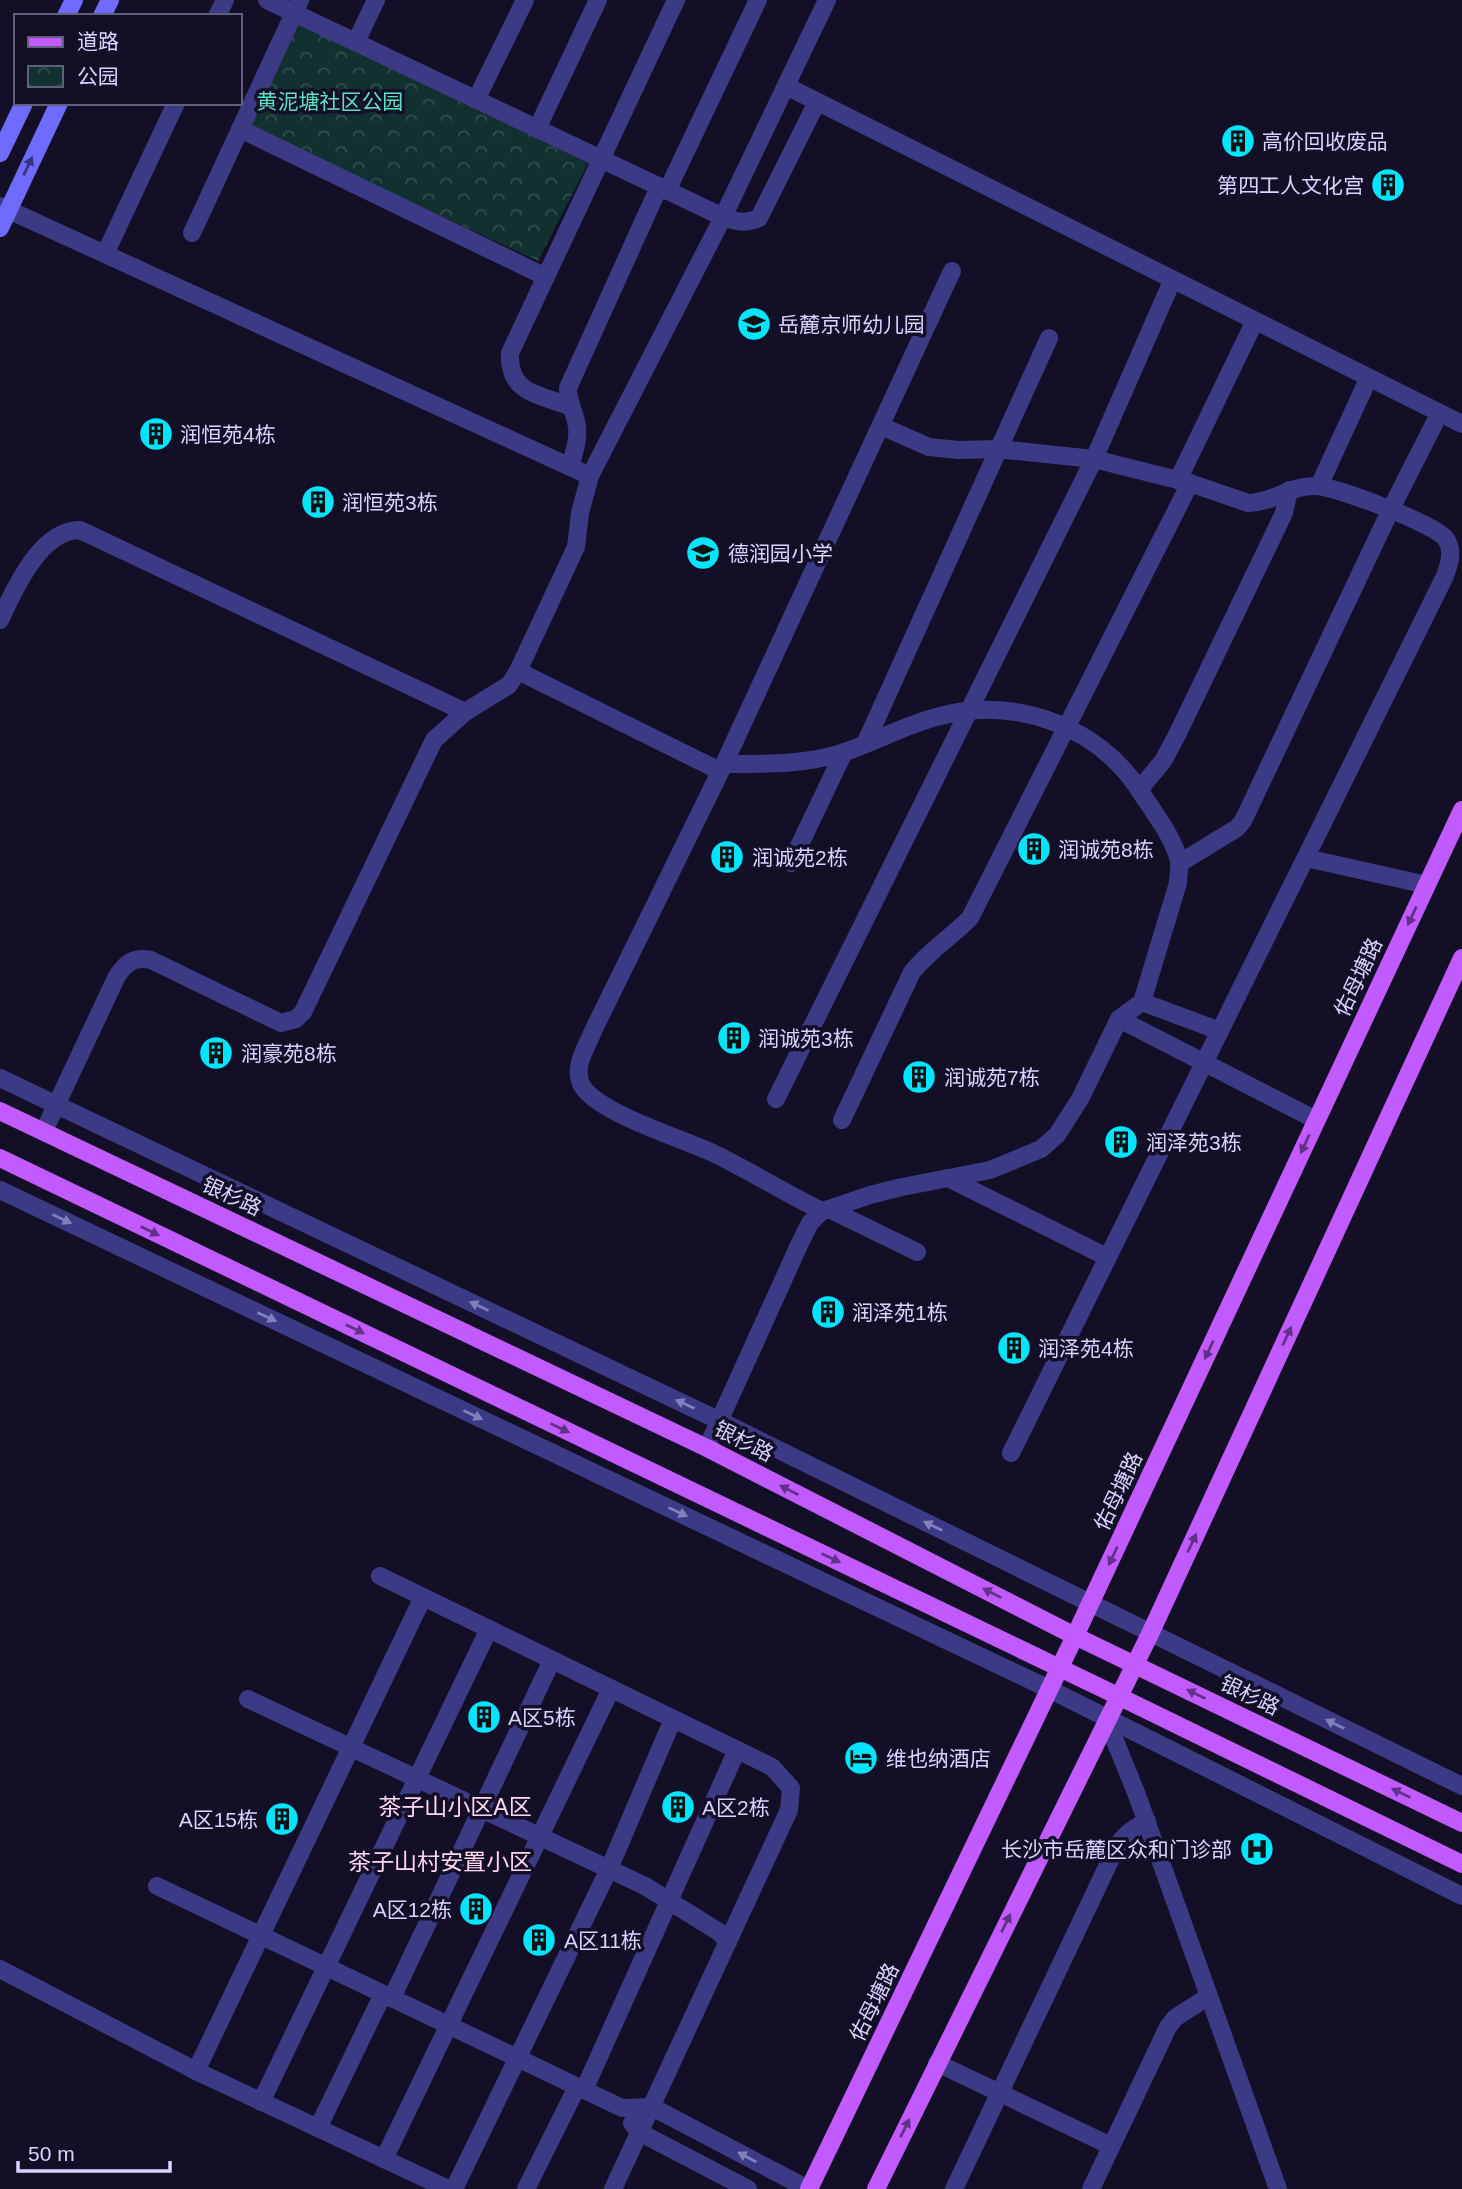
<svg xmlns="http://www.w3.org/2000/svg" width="1462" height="2189" viewBox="0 0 1462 2189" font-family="Arial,'Noto Sans SC',sans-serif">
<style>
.park{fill:url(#park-crowns)}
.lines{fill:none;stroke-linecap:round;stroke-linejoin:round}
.minor{stroke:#3d3a85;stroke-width:18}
.tertiary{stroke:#3d3a85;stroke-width:18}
.secondary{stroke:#6f6bff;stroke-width:18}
.primary{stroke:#c25bff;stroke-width:18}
.oneway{fill:#38347d}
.oneway2{fill:#623188}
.oneway3{fill:#837fbc}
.labels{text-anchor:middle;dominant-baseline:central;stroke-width:7;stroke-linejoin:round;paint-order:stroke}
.park-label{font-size:21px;fill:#5fe0c0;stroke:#130f26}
.poi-label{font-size:21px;fill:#d9d4ff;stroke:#130f26;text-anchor:start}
.street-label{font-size:21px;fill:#d9d4ff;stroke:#130f26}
.neighbourhood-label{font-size:23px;fill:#ffd6f0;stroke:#130f26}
</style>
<defs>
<pattern id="park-crowns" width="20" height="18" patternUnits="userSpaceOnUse" patternTransform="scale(1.75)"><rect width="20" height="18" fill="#12302f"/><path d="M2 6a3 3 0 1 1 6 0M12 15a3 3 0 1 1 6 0" fill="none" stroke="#344d4e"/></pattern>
</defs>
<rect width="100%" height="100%" fill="#130f26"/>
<path class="park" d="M299 21 588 163 538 261 248 127Z"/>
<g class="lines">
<g class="minor">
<path d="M267 0 723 217C737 222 745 224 759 218L817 102"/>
<path d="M217 16 225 0"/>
<path d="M356 42 376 0"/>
<path d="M786 86 1462 424"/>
<path d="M476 100 525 0"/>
<path d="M240 129 546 277"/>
<path d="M537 129 598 0"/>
<path d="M667 191 758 0"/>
<path d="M0 206 590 476"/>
<path d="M192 233 300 0"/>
<path d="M105 254 176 103"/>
<path d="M569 406C538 394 508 393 510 353L676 0"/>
<path d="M881 426 929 447 958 450 998 449 1094 459 1190 483 1248 503C1272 503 1291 485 1316 486 1337 487 1435 524 1446 539 1454 551 1449 564 1445 576L1011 1453"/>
<path d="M570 467C574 452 580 437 576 421 573 409 568 401 568 388L659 187"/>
<path d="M1178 480 1251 329"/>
<path d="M1319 486 1365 386"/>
<path d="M0 620C14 590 40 530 80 530L465 712"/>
<path d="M518 671 720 771"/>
<path d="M865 744 1049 338"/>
<path d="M724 764C765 764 805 765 845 752 877 741 907 724 940 716 1015 696 1098 726 1140 791 1154 813 1173 836 1179 861 1180 868 1178 876 1178 883L1142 1002 1119 1019 1080 1099 1057 1135 1041 1149 990 1170 902 1187 870 1195 829 1209"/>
<path d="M1139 790 1163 761 1176 737 1284 513 1289 490"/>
<path d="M1306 858 1427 885"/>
<path d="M791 863 844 752"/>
<path d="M1180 863 1237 828 1243 821 1391 509 1435 422"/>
<path d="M1142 1002 1220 1031"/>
<path d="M1119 1019 1316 1120"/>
<path d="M776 1099 1094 459 1169 288"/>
<path d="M842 1120 912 972C930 950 950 938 970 918L1190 483"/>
<path d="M44 1131 117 976C126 963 134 956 151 960L281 1023 296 1019 303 1012 434 740 465 712 509 685 518 671 576 547 580 513 590 476 723 217 827 0"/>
<path d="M948 1178 1107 1257"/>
<path d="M917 1252 829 1209 822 1211C785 1193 750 1171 713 1153 684 1139 594 1112 581 1084 573 1066 587 1046 594 1029L724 764 952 271"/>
<path d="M707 1448 800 1243 810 1223 822 1211"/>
<path d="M380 1576 772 1767 791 1788 789 1810 613 2189"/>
<path d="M248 1699 645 1886 719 1932 728 1942"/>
<path d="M1107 1721 1137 1795 1278 2189"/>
<path d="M157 1886 622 2108 652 2107 808 2189"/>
<path d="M0 1969 196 2071 448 2189"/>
<path d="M392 1998 552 1660"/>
<path d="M937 2063 1111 2146"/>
<path d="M196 2071 423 1597"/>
<path d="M584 2090 737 1750"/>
<path d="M261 2102 489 1629"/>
<path d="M632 2123 639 2132 748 2189"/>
<path d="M318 2128 383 1994"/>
<path d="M384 2159 611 1689"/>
<path d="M454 2189 609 1869 673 1719"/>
<path d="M526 2189 577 2087"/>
<path d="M954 2189 1116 1848C1124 1834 1133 1829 1147 1821"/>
<path d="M1091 2189 1168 2027 1175 2018 1209 1996"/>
</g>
<g class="tertiary">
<path d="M0 1078 720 1421 1462 1786"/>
<path d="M0 1190 1049 1689 1462 1896"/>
</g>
<g class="secondary">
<path d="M66 16 74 0"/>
<path d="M102 16 110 0"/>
<path d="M0 153 24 103"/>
<path d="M0 228 59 103"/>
</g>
<g class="primary">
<path d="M0 1111 707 1448 1075 1636 1462 1823"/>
<path d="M0 1158 1118 1696 1462 1864"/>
<path d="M809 2189 1075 1636 1462 810"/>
<path d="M876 2189 1150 1634 1462 958"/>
</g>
</g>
<defs><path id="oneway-solid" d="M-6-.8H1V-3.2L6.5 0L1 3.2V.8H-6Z" transform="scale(1.75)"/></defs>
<use class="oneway" href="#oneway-solid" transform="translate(28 166) rotate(-65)"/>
<g class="oneway2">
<use href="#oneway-solid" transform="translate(1412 916) rotate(115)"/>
<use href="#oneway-solid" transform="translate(1305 1144) rotate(115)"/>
<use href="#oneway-solid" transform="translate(150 1231) rotate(26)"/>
<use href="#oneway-solid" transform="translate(355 1329) rotate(26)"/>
<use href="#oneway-solid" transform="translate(1287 1336) rotate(-65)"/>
<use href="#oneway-solid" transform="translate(1209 1350) rotate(115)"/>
<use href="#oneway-solid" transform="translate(560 1428) rotate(26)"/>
<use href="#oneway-solid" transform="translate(789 1490) rotate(-153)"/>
<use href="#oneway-solid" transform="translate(1192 1543) rotate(-65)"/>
<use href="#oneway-solid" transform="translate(1113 1556) rotate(115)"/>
<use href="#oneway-solid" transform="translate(831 1558) rotate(26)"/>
<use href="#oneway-solid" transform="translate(992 1593) rotate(-153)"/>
<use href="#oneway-solid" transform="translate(1196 1694) rotate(-154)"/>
<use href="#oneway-solid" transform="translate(1401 1793) rotate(-154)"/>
<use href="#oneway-solid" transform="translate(1006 1923) rotate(-64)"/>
<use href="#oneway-solid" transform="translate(905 2128) rotate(-64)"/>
</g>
<g class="oneway3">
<use href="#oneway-solid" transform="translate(62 1219) rotate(25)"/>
<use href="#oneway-solid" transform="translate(479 1306) rotate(-155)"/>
<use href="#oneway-solid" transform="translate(267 1317) rotate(25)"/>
<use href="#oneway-solid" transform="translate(685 1404) rotate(-155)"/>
<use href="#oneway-solid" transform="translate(473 1415) rotate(25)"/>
<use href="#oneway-solid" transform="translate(678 1512) rotate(25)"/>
<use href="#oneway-solid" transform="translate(933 1526) rotate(-154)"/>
<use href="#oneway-solid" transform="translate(1335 1724) rotate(-154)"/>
<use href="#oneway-solid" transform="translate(747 2157) rotate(-152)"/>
</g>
<defs>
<g id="building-disc" transform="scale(1.75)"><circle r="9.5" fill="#00e5ff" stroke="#130f26"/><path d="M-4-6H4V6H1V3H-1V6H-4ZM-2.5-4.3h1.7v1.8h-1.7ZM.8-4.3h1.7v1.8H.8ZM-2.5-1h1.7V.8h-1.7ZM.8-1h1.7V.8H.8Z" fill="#111"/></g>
<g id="school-disc" transform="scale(1.75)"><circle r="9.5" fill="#00e5ff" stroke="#130f26"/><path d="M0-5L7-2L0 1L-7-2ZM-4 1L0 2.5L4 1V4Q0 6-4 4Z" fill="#111"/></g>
<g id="hotel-disc" transform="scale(1.75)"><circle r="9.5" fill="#00e5ff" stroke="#130f26"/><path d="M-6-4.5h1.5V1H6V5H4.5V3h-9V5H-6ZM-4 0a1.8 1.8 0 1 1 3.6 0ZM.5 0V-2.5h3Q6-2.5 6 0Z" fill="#111"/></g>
<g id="hospital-disc" transform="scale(1.75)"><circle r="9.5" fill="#00e5ff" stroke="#130f26"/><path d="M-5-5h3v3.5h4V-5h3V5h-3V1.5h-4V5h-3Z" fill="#111"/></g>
</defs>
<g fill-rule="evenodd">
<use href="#building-disc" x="1238" y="141"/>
<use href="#building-disc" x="1388" y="185"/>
<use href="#school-disc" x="754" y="324"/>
<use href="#building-disc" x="156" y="434"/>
<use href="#building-disc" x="318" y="502"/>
<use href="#school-disc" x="703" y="553"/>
<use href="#building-disc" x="1034" y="849"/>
<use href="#building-disc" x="727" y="857"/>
<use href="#building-disc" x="734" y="1038"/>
<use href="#building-disc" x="216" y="1053"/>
<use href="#building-disc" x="919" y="1077"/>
<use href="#building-disc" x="1121" y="1142"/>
<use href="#building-disc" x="828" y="1312"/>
<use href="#building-disc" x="1014" y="1348"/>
<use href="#building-disc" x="484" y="1717"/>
<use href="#hotel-disc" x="861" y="1758"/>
<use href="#building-disc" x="678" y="1807"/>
<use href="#building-disc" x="282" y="1819"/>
<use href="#hospital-disc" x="1257" y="1849"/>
<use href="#building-disc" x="476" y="1909"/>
<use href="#building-disc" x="539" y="1940"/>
</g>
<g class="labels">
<g class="park-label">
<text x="330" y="101">黄泥塘社区公园</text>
</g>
<g class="poi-label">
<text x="1262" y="141">高价回收废品</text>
<text x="1364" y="185" text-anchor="end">第四工人文化宫</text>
<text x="778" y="324">岳麓京师幼儿园</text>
<text x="180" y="434">润恒苑4栋</text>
<text x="342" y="502">润恒苑3栋</text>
<text x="728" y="553">德润园小学</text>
<text x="1058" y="849">润诚苑8栋</text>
<text x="752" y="857">润诚苑2栋</text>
<text x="758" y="1038">润诚苑3栋</text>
<text x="241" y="1053">润豪苑8栋</text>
<text x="944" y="1077">润诚苑7栋</text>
<text x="1146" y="1142">润泽苑3栋</text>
<text x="852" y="1312">润泽苑1栋</text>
<text x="1038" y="1348">润泽苑4栋</text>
<text x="508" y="1717">A区5栋</text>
<text x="886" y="1758">维也纳酒店</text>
<text x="702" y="1807">A区2栋</text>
<text x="258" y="1819" text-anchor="end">A区15栋</text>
<text x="1232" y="1849" text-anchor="end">长沙市岳麓区众和门诊部</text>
<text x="452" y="1909" text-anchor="end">A区12栋</text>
<text x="564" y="1940">A区11栋</text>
</g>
<g class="street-label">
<text transform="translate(1358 977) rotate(-65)">佑母塘路</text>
<text transform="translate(232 1196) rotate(25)">银杉路</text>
<text transform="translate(744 1441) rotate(27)">银杉路</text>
<text transform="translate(1118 1491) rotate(-65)">佑母塘路</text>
<text transform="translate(1250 1695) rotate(26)">银杉路</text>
<text transform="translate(874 2002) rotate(-64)">佑母塘路</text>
</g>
<g class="neighbourhood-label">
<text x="455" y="1807">茶子山小区A区</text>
<text x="440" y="1862">茶子山村安置小区</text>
</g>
</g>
<rect x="14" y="14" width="228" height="91" fill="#130f26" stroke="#625e7d" stroke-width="2"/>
<rect x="28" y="37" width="35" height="10" fill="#c25bff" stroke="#625e7d" stroke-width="2"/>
<text x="77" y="49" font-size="21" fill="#d9d4ff">道路</text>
<rect x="28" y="66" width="35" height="21" fill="url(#park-crowns)" stroke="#625e7d" stroke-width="2"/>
<text x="77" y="84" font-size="21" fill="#d9d4ff">公园</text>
<path d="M18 2161v10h152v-10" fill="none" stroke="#d9d4ff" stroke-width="3.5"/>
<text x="28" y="2161" font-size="21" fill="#d9d4ff" stroke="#130f26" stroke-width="5" paint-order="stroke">50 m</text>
</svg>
